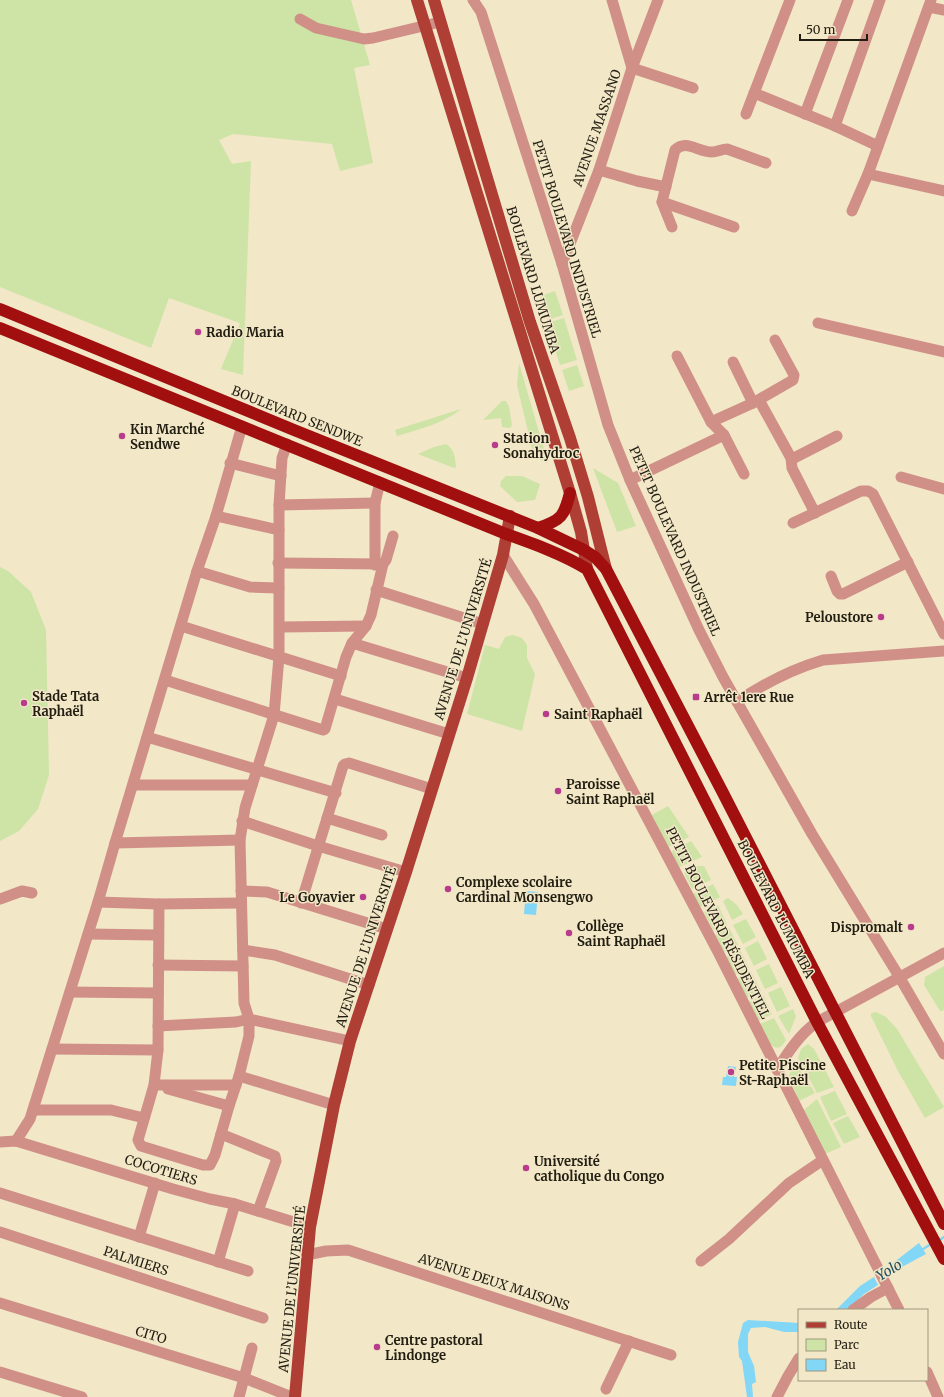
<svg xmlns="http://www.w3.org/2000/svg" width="944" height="1397" viewBox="0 0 944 1397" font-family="Merriweather,serif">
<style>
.green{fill:#cde4a6}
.water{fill:#82d6f6}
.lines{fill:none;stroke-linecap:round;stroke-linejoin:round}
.stream{stroke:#82d6f6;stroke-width:2.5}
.minor{stroke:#d09087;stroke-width:11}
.major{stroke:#af3e34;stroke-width:12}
.highway{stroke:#a10f0f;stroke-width:12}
.poi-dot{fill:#b73c8c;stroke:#f2e7c7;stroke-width:1.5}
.labels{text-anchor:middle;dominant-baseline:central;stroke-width:3;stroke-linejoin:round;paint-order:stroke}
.street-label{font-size:13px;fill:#221e12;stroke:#f2e7c7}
.poi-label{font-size:13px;font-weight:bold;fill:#221e12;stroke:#f2e7c7;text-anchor:start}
.water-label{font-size:14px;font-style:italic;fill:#205061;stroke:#f2e7c7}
</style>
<rect width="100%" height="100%" fill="#f2e7c7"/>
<g class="green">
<path d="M0 0H351L370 65 354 68 373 163 340 171 332 144 233 134 219 140 232 164 251 161 243 375 221 369 240 323 169 298 151 348 0 287Z"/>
<path d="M555 291 563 315 548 320 540 296Z"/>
<path d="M564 318 577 360 560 365 547 323Z"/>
<path d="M519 363 548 463 534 457 517 385Z"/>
<path d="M577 365 584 386 569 391 562 370Z"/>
<path d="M502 401H506L509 407 512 425 510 428 502 427 501 418 483 420Z"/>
<path d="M461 409C443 424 419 429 397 436L395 430Z"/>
<path d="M446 444C455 450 455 458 456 467L454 468 418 454 434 447Z"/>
<path d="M593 468 618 483 636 526 617 532Z"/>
<path d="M506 476H522L540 484 535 500 517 502 500 486 501 481Z"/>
<path d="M0 567 8 571 31 592 46 630 49 775 38 809 19 831 0 841Z"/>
<path d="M513 635 522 638 527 645V658L535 674 522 731 467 714 485 645 499 649 505 637Z"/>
<path d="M668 806 689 837 668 847 652 815Z"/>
<path d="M691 841 702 857 679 867 673 857 672 851Z"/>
<path d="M694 866H704L711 880 692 889 684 873Z"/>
<path d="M713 884 720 897 700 907 693 894Z"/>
<path d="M728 898 737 905 743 914 732 920 723 901Z"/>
<path d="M718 905 727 924 713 930 704 912Z"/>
<path d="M746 919 756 937 743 944 733 925Z"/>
<path d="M729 928 738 945 724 952 715 935Z"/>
<path d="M758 941 767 959 754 966 745 948Z"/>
<path d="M740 950 749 968 735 975 726 957Z"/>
<path d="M769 964 778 983 765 989 756 970Z"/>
<path d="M944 966V1008L943 1011H940L924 985 925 977Z"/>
<path d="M751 972 761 991 747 998 737 979Z"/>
<path d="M781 987 790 1006 777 1012 768 993Z"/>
<path d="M763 995 772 1014 758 1021 749 1002Z"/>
<path d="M793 1009 796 1016 789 1034 778 1016Z"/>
<path d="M876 1012 886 1017 897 1029 944 1107 925 1118 898 1071 871 1016V1013Z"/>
<path d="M774 1018 786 1040C774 1061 765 1034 760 1024Z"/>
<path d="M808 1044 814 1049 834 1087 817 1093 798 1058 801 1049Z"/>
<path d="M795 1062 815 1093 799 1101 789 1075Z"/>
<path d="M835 1091 847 1114 831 1121 820 1097Z"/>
<path d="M817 1099 841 1147 825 1154 804 1110Z"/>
<path d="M848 1116 860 1137 844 1144 833 1123Z"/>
</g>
<g class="water">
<path d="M526 891 538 892 536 915 524 914Z"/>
<path d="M728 1066 736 1067 734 1077H737L736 1086 722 1085 723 1077H726Z"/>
<path d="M919 1243 926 1254 900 1268 893 1274 889 1266Z"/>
<path d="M874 1277 878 1285 864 1294 848 1310H836L860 1286Z"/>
<path d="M748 1320 799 1323V1332H784L765 1327 751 1328 748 1334V1352L754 1366 756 1382 752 1384 753 1397H747L742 1361 739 1357 738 1342 743 1323Z"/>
</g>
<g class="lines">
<g class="stream">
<path d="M938 1241 944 1237"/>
<path d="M920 1251 931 1244"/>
</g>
<g class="minor">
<path d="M473 0 481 12 562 264 608 425 630 480 699 630 723 677 812 834 900 978 944 1054"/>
<path d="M612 0 632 68 693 88"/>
<path d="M929 7 944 10"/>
<path d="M300 19 316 28 364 39 373 38 440 22"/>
<path d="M754 93 835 126 878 146"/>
<path d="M746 114 790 0"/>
<path d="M805 114 848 0"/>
<path d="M835 126 880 0"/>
<path d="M599 170 637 181 666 187"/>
<path d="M868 174 944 191"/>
<path d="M662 202 734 227"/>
<path d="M852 211 868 174 931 0"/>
<path d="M672 227 662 202 675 150C686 139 698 152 712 152 717 152 722 149 727 149L766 163"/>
<path d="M562 264 599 170 632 68 658 0"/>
<path d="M818 323 944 352"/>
<path d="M677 356 711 422 724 435 744 474"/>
<path d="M733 362 753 403"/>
<path d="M759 400 791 458 792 468 815 513"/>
<path d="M711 422 753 403 793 380 794 375 775 340"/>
<path d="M791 458H794L837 436"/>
<path d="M230 463 281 476"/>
<path d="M901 477 944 489"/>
<path d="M630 480 724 435"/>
<path d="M279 505 375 503"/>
<path d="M216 516 279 530"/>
<path d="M793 523 861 491H868L873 494 944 634"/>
<path d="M503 555 534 604 717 950 899 1310"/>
<path d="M278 563 383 564"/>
<path d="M375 565V503L380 482"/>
<path d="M197 571 250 587 279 588"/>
<path d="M831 576 837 591 840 594H843L908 562"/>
<path d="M376 590 483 624"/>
<path d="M181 626 341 676"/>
<path d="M280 627 366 626"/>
<path d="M352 643 467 678"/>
<path d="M165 680 323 730 325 729 346 657 352 643 366 626 371 615 383 564 386 560 393 536"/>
<path d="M335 699 449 734"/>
<path d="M737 702C763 684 793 669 823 660L944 651"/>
<path d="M147 737 336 793"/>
<path d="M133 785H252"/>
<path d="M327 818 382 835"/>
<path d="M242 821 318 846 406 872"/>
<path d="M115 843 240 840"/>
<path d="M241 891 267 892 387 929"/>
<path d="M0 899 22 891 32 893"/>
<path d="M98 902 159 904 241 903"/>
<path d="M301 903 343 766 345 764 349 763 432 789"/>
<path d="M159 904 158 1050 154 1085 138 1140 141 1146 203 1165H210L215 1155 229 1106 239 1076 249 1036V1019L244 1003 240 840 245 808 274 715 279 657V505L282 458 287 444"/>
<path d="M88 934 158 935"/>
<path d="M243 950 275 955 369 985"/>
<path d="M158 965 243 966"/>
<path d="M70 992 158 993"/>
<path d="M158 1026 236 1022 249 1019 350 1041"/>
<path d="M52 1049 158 1050"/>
<path d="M777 1070C788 1052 800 1034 817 1022L944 953"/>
<path d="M239 1076 334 1105"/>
<path d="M154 1085H236"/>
<path d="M168 1089 229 1106"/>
<path d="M33 1110H111L144 1118"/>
<path d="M221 1134 275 1156 276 1161 258 1211"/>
<path d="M16 1141 30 1119 98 902 115 843 197 571 216 516 242 426"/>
<path d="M0 1142 16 1141 173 1189 210 1199 235 1204 310 1227"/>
<path d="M0 1193 248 1271"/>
<path d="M0 1232 263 1318"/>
<path d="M139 1237 155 1183"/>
<path d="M307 1255 326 1251 348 1250 671 1355"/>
<path d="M701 1261 729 1239 789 1183 823 1160"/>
<path d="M218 1262 235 1204"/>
<path d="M0 1303 244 1378 292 1397"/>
<path d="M853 1310 871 1297 888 1288"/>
<path d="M0 1372 82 1397"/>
<path d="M927 1372 938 1397"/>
<path d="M606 1389 629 1341"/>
<path d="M239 1397 252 1348"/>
<path d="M777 1397 788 1376 799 1358"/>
</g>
<g class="major">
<path d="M417 0 570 493 581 532 587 569"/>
<path d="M434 0 530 322 570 438 588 497 606 569"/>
<path d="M295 1397 310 1227 334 1105 350 1041 406 872 467 678 503 555 510 516"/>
</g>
<g class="highway">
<path d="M0 309 294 430 538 528 584 550 595 557 606 569 722 791 944 1224"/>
<path d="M0 328 506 534C534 544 562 554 587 569L817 1022 944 1259"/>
<path d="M538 528C562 520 564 516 570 493"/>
</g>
</g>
<g class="poi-dot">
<circle cx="198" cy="332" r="4"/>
<circle cx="122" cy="436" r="4"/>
<circle cx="495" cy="445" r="4"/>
<circle cx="881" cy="617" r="4"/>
<rect x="692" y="693" width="8" height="8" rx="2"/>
<circle cx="24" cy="703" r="4"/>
<circle cx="546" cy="714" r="4"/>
<circle cx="558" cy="791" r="4"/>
<circle cx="448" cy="889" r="4"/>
<circle cx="363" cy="897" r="4"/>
<circle cx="911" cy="927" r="4"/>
<circle cx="569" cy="933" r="4"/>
<circle cx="731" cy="1072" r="4"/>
<circle cx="526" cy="1168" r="4"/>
<circle cx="377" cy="1347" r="4"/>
</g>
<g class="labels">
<g class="street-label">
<text transform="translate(597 128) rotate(-71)">AVENUE MASSANO</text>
<text transform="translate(567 239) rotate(73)">PETIT BOULEVARD INDUSTRIEL</text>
<text transform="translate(533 280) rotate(73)">BOULEVARD LUMUMBA</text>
<text transform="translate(297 416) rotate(22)">BOULEVARD SENDWE</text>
<text transform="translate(675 541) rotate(66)">PETIT BOULEVARD INDUSTRIEL</text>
<text transform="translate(463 639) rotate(-73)">AVENUE DE L’UNIVERSITÉ</text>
<text transform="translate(776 909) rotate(63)">BOULEVARD LUMUMBA</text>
<text transform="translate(718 923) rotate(63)">PETIT BOULEVARD RÉSIDENTIEL</text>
<text transform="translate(366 947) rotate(-72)">AVENUE DE L’UNIVERSITÉ</text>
<text transform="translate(161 1170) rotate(17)">COCOTIERS</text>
<text transform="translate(136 1261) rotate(18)">PALMIERS</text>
<text transform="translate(494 1282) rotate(18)">AVENUE DEUX MAISONS</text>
<text transform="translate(292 1289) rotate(-84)">AVENUE DE L’UNIVERSITÉ</text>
<text transform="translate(151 1335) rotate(17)">CITO</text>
</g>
<g class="poi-label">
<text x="206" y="332">Radio Maria</text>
<text x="130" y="429">Kin Marché<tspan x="130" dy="15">Sendwe</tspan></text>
<text x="503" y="438">Station<tspan x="503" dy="15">Sonahydroc</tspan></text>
<text x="873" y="617" text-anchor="end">Peloustore</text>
<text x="32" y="696">Stade Tata<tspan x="32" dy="15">Raphaël</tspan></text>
<text x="704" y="697">Arrêt 1ere Rue</text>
<text x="554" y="714">Saint Raphaël</text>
<text x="566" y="784">Paroisse<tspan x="566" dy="15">Saint Raphaël</tspan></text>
<text x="456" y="882">Complexe scolaire<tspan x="456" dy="15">Cardinal Monsengwo</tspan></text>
<text x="355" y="897" text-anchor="end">Le Goyavier</text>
<text x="577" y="926">Collège<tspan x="577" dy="15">Saint Raphaël</tspan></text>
<text x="903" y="927" text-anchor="end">Dispromalt</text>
<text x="739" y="1065">Petite Piscine<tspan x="739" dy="15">St-Raphaël</tspan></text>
<text x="534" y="1161">Université<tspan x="534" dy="15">catholique du Congo</tspan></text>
<text x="385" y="1340">Centre pastoral<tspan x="385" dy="15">Lindonge</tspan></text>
</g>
<g class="water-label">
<text transform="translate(889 1270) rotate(-31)">Yolo</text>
</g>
</g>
<rect x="798" y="1309" width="130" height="72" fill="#f2e7c7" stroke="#9f977f"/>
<rect x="806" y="1322" width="20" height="6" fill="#af3e34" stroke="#9f977f"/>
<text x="834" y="1329" font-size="12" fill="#221e12">Route</text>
<rect x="806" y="1339" width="20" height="12" fill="#cde4a6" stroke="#9f977f"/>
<text x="834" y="1349" font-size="12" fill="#221e12">Parc</text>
<rect x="806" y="1359" width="20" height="12" fill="#82d6f6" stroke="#9f977f"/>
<text x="834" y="1369" font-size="12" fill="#221e12">Eau</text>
<path d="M800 34v6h67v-6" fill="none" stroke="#221e12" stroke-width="2"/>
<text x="806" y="34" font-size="12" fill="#221e12" stroke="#f2e7c7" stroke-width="3" paint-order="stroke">50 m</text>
</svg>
